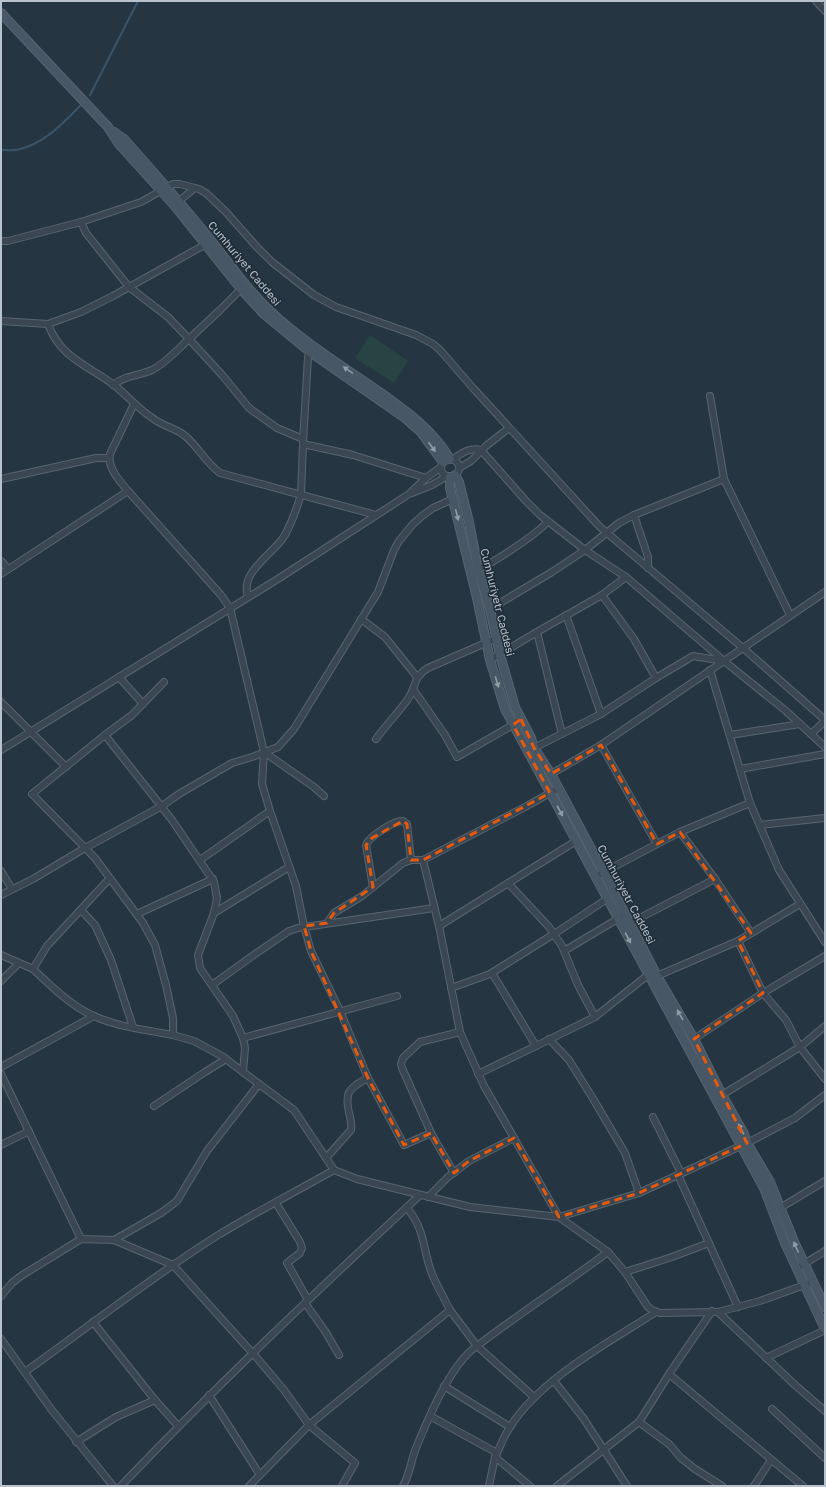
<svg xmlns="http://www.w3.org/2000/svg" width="826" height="1487" viewBox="0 0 826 1487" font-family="'Golos Text',sans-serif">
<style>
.green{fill:#284343}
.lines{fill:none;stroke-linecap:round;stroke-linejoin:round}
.stream{stroke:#39546a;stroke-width:2}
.street-casing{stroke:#58656f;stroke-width:8}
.secondary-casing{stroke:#58656f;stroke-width:10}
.street{stroke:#3a4752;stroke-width:6}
.secondary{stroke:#485765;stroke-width:8}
.oneway{fill:#909da8}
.marked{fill:none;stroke:#e8590c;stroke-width:3;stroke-dasharray:8 5;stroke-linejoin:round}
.labels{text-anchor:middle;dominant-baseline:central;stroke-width:3;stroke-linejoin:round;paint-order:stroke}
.street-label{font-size:11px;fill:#b7c2cc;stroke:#1f2c37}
</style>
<rect width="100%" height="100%" fill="#253642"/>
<path class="green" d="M370 335 408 361 394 383 355 358Z"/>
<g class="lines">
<g class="stream">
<path d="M90 95 138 1"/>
<path d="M1 150C7 150 14 151 20 149 45 143 63 123 80 106"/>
</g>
<g class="street-casing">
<g id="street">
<path d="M816 1 825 11"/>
<path d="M179 201 195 188"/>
<path d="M1 241H8L81 222"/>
<path d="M244 286 220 310 189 339 168 317 129 287 86 233 81 222 141 202 173 184H180L199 189 206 193 226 212 256 246 272 262 314 295 336 307 416 335 433 344 440 350 473 388 600 527 743 648 825 720"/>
<path d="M1 321 48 324 81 312 113 296 208 243"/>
<path d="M48 324C61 359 88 365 114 385 128 396 139 410 154 419 163 426 175 428 184 435 198 446 205 462 220 473L376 515"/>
<path d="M113 385C125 375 139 376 152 370 166 363 177 350 189 339L223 376 249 408 277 428 303 439"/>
<path d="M710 396 724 479"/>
<path d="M134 404 110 454C107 468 120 481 128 491L221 595 230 608 264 752 262 784 270 811"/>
<path d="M303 442 308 357 312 348"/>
<circle cx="450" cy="468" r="9"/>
<path d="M453 459C462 453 470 447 481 450L526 501 540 515 585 550 626 577 724 661 786 711 825 747"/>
<path d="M459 468 471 461 486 446 509 428"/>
<path d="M1 479 96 458H109"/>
<path d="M412 493 432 485 447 476"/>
<path d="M634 515 648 557V568"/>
<path d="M1 561 8 569"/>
<path d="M475 570C488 567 540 532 548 521"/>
<path d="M1 574 128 491"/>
<path d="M602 595 634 639 656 678"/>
<path d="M248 596C239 572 275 553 285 535 292 522 297 508 301 494L303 444 353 455 426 478"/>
<path d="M490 609 552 572 585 550 619 523 634 515 724 479 790 615"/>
<path d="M566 615 601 714"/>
<path d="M361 619 385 637 417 677"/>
<path d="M537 632 562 734"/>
<path d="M490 660 537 632 602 595 626 577"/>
<path d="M710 670 750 803 779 870 825 942"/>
<path d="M119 677 143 704"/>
<path d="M413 689 445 735 457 757 513 725 521 719"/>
<path d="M1 702 66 767"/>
<path d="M811 734 825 721"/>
<path d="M105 735 132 715 164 682"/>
<path d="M730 735 800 724"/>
<path d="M376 739C386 725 398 713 408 699 417 686 412 678 428 668L497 638"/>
<path d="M601 745 657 844"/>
<path d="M534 748 601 714 656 678 693 656 724 661"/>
<path d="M1 750 281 577 409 494 426 478 441 467"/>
<path d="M264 752 314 787 324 796"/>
<path d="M740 769 825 754"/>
<path d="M551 774 601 745 825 592"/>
<path d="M760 825 825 818"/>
<path d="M680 832 715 879 751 933"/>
<path d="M200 860 270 811 296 886 304 926 311 951 340 1011 368 1078 404 1145 431 1133"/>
<path d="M1 871 12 889"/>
<path d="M600 874 680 832 750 803"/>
<path d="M110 878 47 946 33 969C51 986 71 1006 94 1016 118 1027 147 1030 173 1035V1018L166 985 155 945 143 923 95 858 32 794 105 735 172 820 214 882 217 898 214 913 198 955 200 968 233 1016 243 1038"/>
<path d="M508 883 549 927 562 946 578 985 595 1017"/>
<path d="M373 887 366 845C369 837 394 820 403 821L407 824 411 860"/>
<path d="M1 895 33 879 85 848 162 806 179 794 232 763 252 757 278 747 294 729 378 592 394 550 399 541 413 524 422 516 433 508 453 499"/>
<path d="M81 910 95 925 111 960 133 1027"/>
<path d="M214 913 289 867"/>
<path d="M137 914 213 879"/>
<path d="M327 923 334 913 362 896 403 863 411 860H423"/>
<path d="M630 923 715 879"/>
<path d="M439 926 576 841"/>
<path d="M738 941 763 993 786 1020 800 1047 825 1079"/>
<path d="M564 951 621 917"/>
<path d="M1 955 33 969"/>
<path d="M1 981 19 963"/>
<path d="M212 985 258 952 289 931 298 928 434 908"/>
<path d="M451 988 490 974 554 934 607 899"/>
<path d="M460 1032 439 926 423 860 525 807 557 789"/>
<path d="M173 1035 194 1041 222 1056 243 1072"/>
<path d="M549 1039 569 1060 592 1097 625 1153 639 1193"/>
<path d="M694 1039 763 993 825 956"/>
<path d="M536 1046 595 1017 648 975 657 976 738 941 800 904"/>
<path d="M1 1067 94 1016"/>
<path d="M1 1074 81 1239"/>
<path d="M478 1074 536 1046 492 973"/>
<path d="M259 1084 243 1072 245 1048 243 1038 397 996"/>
<path d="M722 1095 800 1047 825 1026"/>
<path d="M154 1106 205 1072 226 1059"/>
<path d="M653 1117 681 1173"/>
<path d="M1 1145 29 1131"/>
<path d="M326 1158 351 1130C352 1125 351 1122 350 1117 344 1093 347 1089 368 1078"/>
<path d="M454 1173 431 1133 402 1068 401 1064 403 1058 420 1042 460 1032 484 1086 514 1138"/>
<path d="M678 1175 738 1307"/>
<path d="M428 1197 448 1177 469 1161 514 1138 559 1217 608 1252 625 1272 648 1307 652 1310 660 1313 718 1312 760 1301 813 1282"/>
<path d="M276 1203 300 1242 302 1248 300 1253 287 1263 308 1300"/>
<path d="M407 1208C426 1231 422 1248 432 1274 437 1286 444 1298 450 1310"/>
<path d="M780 1208 825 1181"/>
<path d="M114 1240 161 1213 177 1201 207 1151 259 1084 294 1110 334 1170 357 1179 470 1207 559 1217 639 1193 747 1143 795 1118 825 1095"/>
<path d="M801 1266 825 1251"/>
<path d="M625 1272 672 1257 709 1243"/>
<path d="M1 1296 12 1283 21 1276 81 1239 114 1240 173 1265 257 1358 284 1390 309 1425 450 1310 477 1346C451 1363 428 1419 416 1448 411 1460 410 1474 403 1486"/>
<path d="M305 1303 325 1331 339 1355"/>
<path d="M718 1312 795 1385 825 1411"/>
<path d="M1 1339 51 1409 113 1486"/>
<path d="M766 1358 825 1330"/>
<path d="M25 1372C88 1327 149 1279 215 1237 254 1213 295 1192 334 1170"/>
<path d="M669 1374 803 1486"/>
<path d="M554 1381 584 1419 627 1486"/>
<path d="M444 1386 510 1427"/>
<path d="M209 1395 260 1475 249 1486"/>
<path d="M534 1397 477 1346C520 1313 565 1284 608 1252"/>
<path d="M155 1400 178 1426"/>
<path d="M772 1409 825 1458"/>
<path d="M430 1416 497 1453"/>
<path d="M639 1422 669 1444 681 1458 695 1469 722 1486"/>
<path d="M76 1442 116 1417 155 1400 93 1322"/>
<path d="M495 1457C500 1447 504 1436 510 1427 541 1378 608 1343 656 1312"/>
<path d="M260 1475 309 1425 355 1463 342 1486"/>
<path d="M121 1486C217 1385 318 1290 420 1195"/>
<path d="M489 1486 495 1457 530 1486"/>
<path d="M557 1486 639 1422 671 1371 712 1311"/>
<path d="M754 1486 771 1460"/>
</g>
</g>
<g class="secondary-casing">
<g id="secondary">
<path d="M1 13 108 127 119 144 174 205 241 289 264 314 310 352 405 418 421 432 443 462"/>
<path d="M114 132 124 139C153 172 182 204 209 238 229 263 247 290 271 312 303 342 342 366 378 391 406 411 432 429 450 459"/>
<path d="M455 475 459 482 469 522 478 569 490 609 500 655 515 707 531 738 534 748 551 774 603 871 657 976 694 1039 722 1095 744 1134 747 1143 770 1182 795 1244 825 1307"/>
<path d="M450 477V488L477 598 490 660 505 709 764 1188 785 1243 825 1329"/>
</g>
</g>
<use href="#street" class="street"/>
<use href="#secondary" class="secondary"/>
</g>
<defs><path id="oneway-solid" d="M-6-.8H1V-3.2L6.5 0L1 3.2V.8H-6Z"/></defs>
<g class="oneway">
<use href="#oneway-solid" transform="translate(348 370) rotate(-145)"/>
<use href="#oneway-solid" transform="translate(432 447) rotate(55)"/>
<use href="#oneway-solid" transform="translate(457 515) rotate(76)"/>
<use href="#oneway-solid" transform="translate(497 682) rotate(73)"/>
<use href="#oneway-solid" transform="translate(560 811) rotate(61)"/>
<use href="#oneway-solid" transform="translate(628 938) rotate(62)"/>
<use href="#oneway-solid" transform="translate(680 1015) rotate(-120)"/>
<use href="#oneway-solid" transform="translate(741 1129) rotate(-118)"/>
<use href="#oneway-solid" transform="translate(796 1247) rotate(-114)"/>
</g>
<path class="marked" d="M521 719 534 748 551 774 601 745 657 844 680 832 751 933 738 941 763 993 694 1039 747 1143 639 1193 559 1217 514 1138 469 1161 454 1173 431 1133 404 1145 368 1078 311 951 304 926 327 923 334 913 373 887 366 845 372 838 403 821 407 824 411 860H423L550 793 513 725Z"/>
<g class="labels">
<g class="street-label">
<text transform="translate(245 263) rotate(50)">Cumhuriyet Caddesi</text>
<text transform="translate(498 602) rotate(76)">Cumhuriyetr Caddesi</text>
<text transform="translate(627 894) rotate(62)">Cumhuriyetr Caddesi</text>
</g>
</g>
<rect width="826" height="1487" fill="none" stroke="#b7c2cc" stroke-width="4"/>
</svg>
